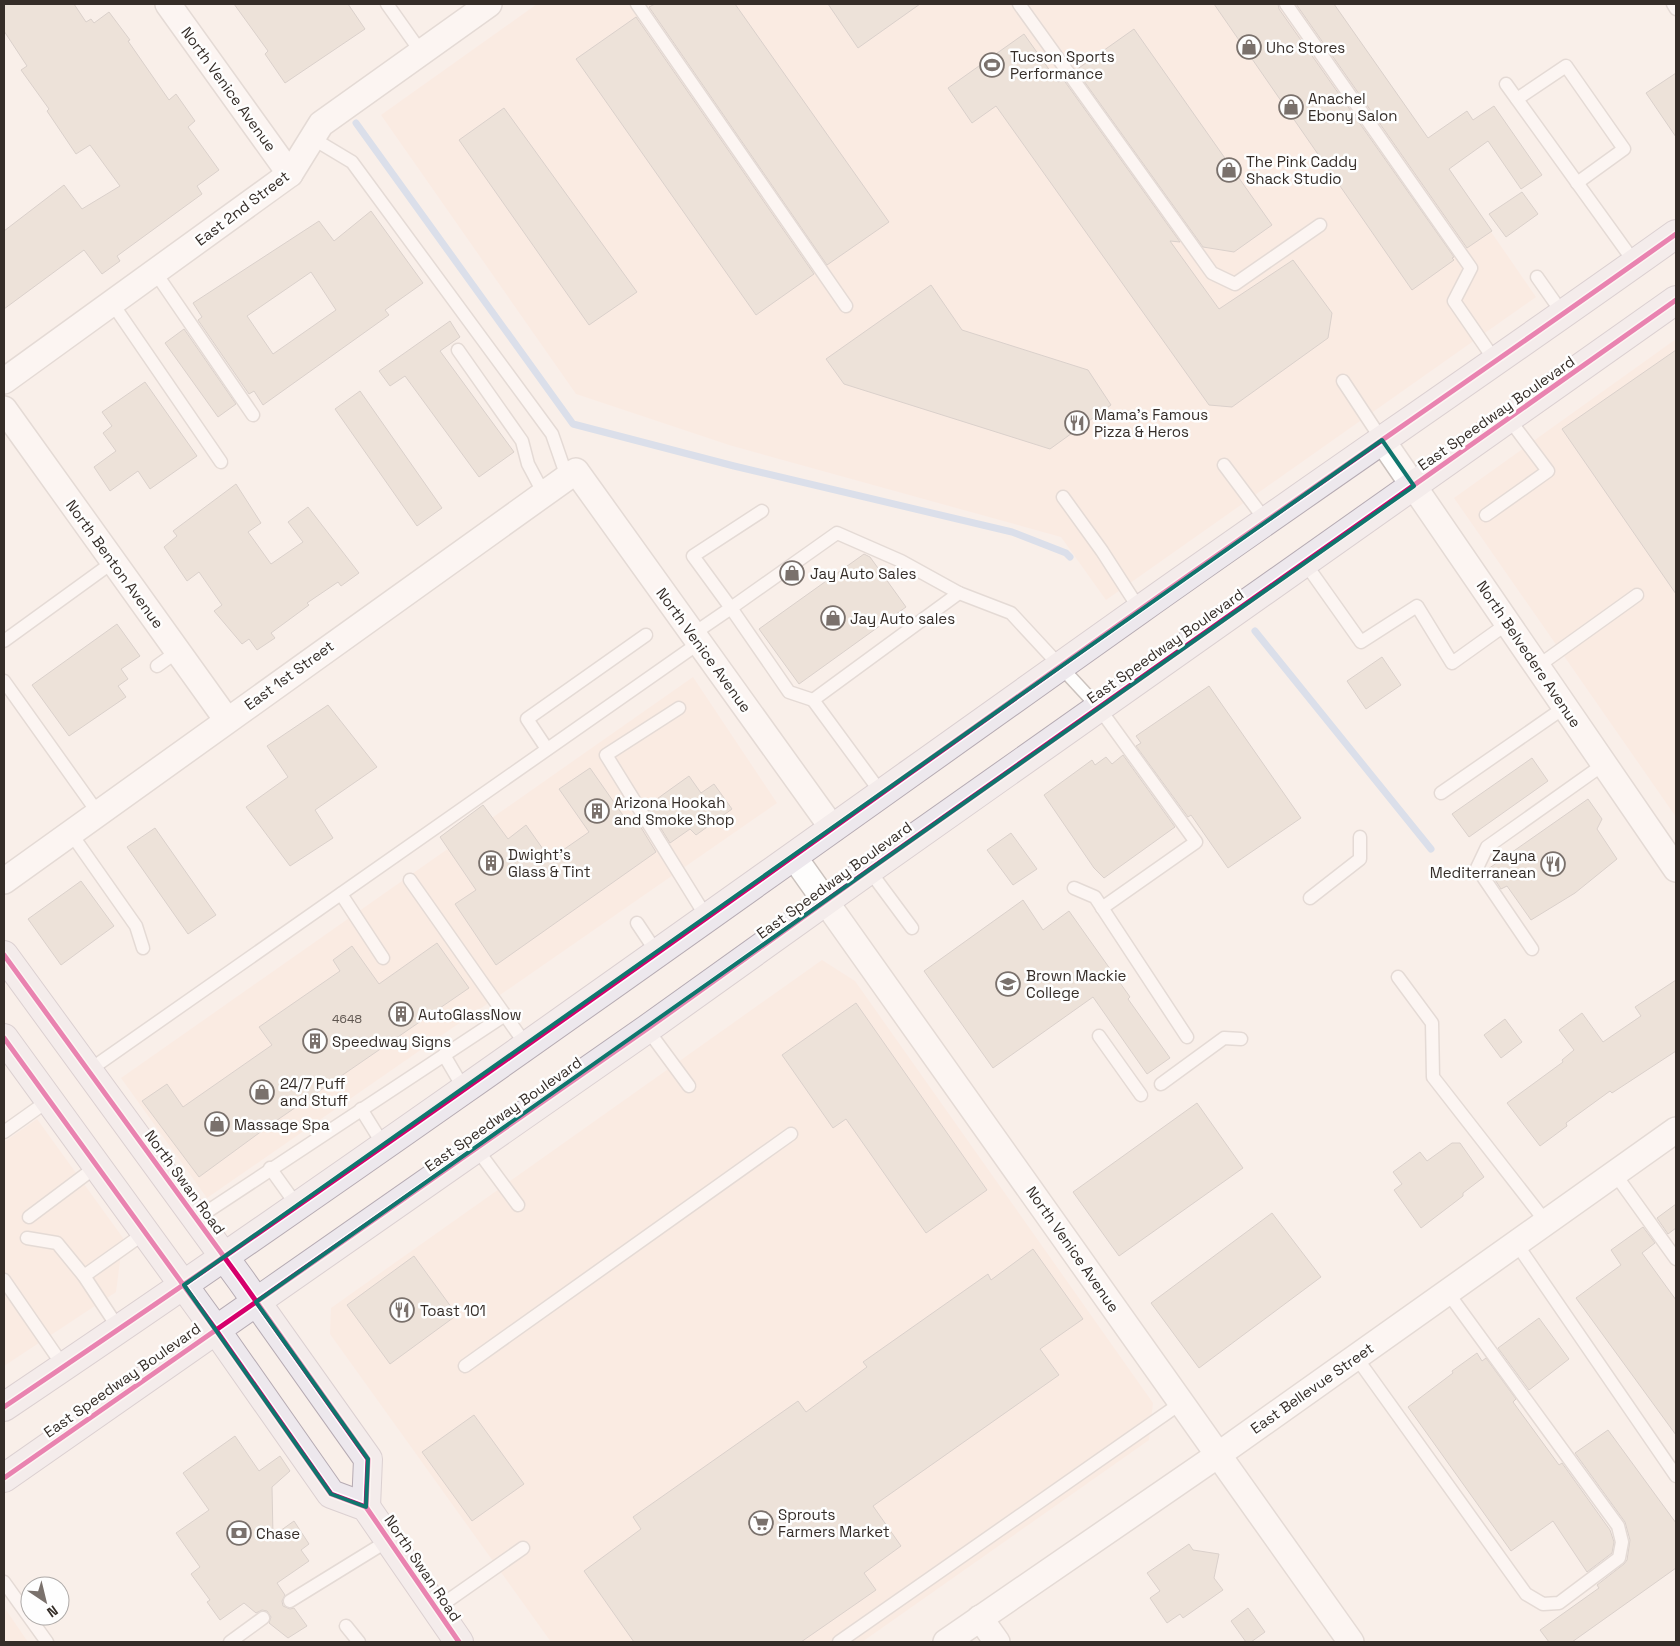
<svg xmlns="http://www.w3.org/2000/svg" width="1680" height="1646" viewBox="0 0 1680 1646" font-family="'Space Grotesk',sans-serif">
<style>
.built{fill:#fbe6da}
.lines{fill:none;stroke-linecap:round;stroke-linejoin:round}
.stream{stroke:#b5cdea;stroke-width:7}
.building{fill:#ded2c6;stroke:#b4aca6;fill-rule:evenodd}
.lane-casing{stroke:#cbc2bd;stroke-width:15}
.street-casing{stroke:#cbc2bd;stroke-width:28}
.primary-casing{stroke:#b6abb3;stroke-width:30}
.lane{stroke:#fefdfc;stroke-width:12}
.street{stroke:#fefdfc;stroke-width:25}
.primary{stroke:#ede8ed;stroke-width:28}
.cycleway-casing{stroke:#fefefe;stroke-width:8}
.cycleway{stroke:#d6006c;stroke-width:5}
.marked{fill:none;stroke:#0f766e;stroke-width:4;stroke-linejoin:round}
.labels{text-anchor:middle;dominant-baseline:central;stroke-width:5;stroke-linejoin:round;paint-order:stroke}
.number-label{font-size:12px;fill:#5f5650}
.poi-label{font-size:15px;fill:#352d28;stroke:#fefefe;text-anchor:start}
.street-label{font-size:15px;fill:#352d28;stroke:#fefefe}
</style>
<rect width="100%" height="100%" fill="#f9efe9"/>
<g class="built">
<path d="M537 4H1334L1536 297 1106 600 1061 537 729 445 576 394 381 115Z"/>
<path d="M1676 339V817L1454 498Z"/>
<path d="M693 677 777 803 207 1198 121 1078Z"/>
<path d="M822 960 855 981 1153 1403 1149 1440 862 1642H551L330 1334 331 1308Z"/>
<path d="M37 1119 123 1238 116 1292 4 1366V1142Z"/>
<path d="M4 1607 28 1642H4Z"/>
</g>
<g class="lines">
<g class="stream">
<path d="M356 123 573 424 734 466 1012 532 1066 553 1070 557"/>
<path d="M1255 631 1431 849"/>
</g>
</g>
<g class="building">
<path d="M4 4H74L86 22 91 19 94 23 109 12 130 40 128 41 169 100 176 94 195 121 188 127 219 170 197 186 202 194 117 256 120 261 102 274 84 250 4 309V231L64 185 82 209 120 186 90 145 76 154 47 111 49 109 21 70 27 66 4 31Z"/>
<path d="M234 4H348L365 29 285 83 265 54 268 51Z"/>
<path d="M655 4H735L889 222 827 265 649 7Z"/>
<path d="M828 4H920L858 48Z"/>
<path d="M1214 4H1278L1279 9 1454 257 1452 258 1454 260 1412 290Z"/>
<path d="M1296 4H1334L1428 138 1467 111 1473 120 1494 106 1542 175 1521 189 1488 141 1449 169 1492 231 1467 248Z"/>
<path d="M636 17 814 274 756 315 576 59Z"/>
<path d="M1134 29 1272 225 1234 252 1203 247 1076 70Z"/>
<path d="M1024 34 1058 82 1063 79 1180 242 1170 241 1219 309 1293 260 1332 313 1328 338 1232 407 1209 405 996 106 972 123 948 88Z"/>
<path d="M1676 73V137L1646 93Z"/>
<path d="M504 108 637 292 589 325 459 140Z"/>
<path d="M1522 192 1538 214 1506 237 1489 214Z"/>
<path d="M371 211 423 283 385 310 389 315 263 405 254 391 249 394 198 320 202 317 193 303 319 221 334 241ZM311 272 336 310 273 354 247 316Z"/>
<path d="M931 285 962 330 1088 370 1111 405 1050 449 844 384 826 359Z"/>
<path d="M450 321 460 337 440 351 514 452 479 477 405 376 390 386 379 371Z"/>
<path d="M184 329 236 404 218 417 165 343Z"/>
<path d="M1676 350V594L1562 429Z"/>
<path d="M145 382 197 456 150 489 138 471 110 491 94 467 116 451 103 433 112 426 102 412Z"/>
<path d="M360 391 442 508 417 526 335 409Z"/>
<path d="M236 484 261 523 248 532 271 564 303 542 288 522 308 507 359 573 341 586 338 582 307 603 309 605 271 633 275 638 257 650 249 639 242 644 214 611 222 605 199 572 187 581 164 547 177 536 173 531Z"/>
<path d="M864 554 870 557 906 607 799 684 759 629Z"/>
<path d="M117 624 140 656 121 669 128 679 118 686 126 697 69 736 32 685Z"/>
<path d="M1382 657 1401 685 1366 709 1347 681Z"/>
<path d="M1209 686 1301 818 1228 868 1191 815 1188 817 1136 746 1141 743 1136 736Z"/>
<path d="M328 705 377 767 315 810 333 838 290 866 246 807 288 777 267 746Z"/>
<path d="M1123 755 1175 827 1104 878 1094 868 1044 795 1092 760 1095 765 1106 757 1112 764Z"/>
<path d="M1532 758 1548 781 1469 837 1452 814Z"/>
<path d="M590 768 627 821 634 816 656 852 496 965 455 904 476 890 440 837 483 805 508 839 526 825 550 859 589 832 559 789Z"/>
<path d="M689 776 701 793 714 784 732 809 696 835 690 829 670 843 647 806Z"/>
<path d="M1588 799 1602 819 1597 829 1617 859 1575 893 1531 920 1507 886 1501 889 1488 869Z"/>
<path d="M155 828 216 915 188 934 127 847Z"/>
<path d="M1011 833 1037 869 1013 885 987 850Z"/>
<path d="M81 881 114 926 61 965 28 919Z"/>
<path d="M1023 900 1043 930 1069 911 1130 997 1128 999 1170 1058 1147 1074 1093 997 993 1068 924 971Z"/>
<path d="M437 943 469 988 270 1125 199 1177 142 1101 167 1084 183 1107 272 1045 259 1027 340 971 333 960 352 946 379 984Z"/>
<path d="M1676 980V1051L1612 1093 1610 1091 1566 1123 1567 1126 1540 1146 1507 1103 1563 1062 1562 1060 1574 1050 1559 1030 1582 1013 1603 1042 1641 1016 1635 1007Z"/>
<path d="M856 1003 987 1190 926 1233 846 1119 833 1128 782 1055Z"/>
<path d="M1505 1019 1522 1042 1501 1058 1484 1035Z"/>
<path d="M1197 1103 1243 1168 1119 1256 1073 1192Z"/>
<path d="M1452 1143H1460L1484 1177 1463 1193V1196L1421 1228 1394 1190 1402 1184 1393 1172 1420 1152 1427 1161Z"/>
<path d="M1676 1204V1228L1668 1234 1657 1218Z"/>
<path d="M1272 1213 1321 1277 1199 1368 1151 1303Z"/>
<path d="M1643 1227 1655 1243 1642 1253 1676 1300V1435L1576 1298 1621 1265 1611 1250Z"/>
<path d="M1033 1249 1083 1319 1040 1349 1059 1375 873 1506 901 1546 864 1573 876 1590 801 1642H634L584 1571 641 1529 633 1517 798 1401 806 1412 867 1367 863 1362 988 1274 991 1280Z"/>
<path d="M414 1256 457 1315 390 1364 347 1305Z"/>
<path d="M1539 1318 1569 1359 1529 1390 1498 1348Z"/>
<path d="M1477 1353 1482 1361 1486 1358 1516 1399 1513 1402 1559 1465 1562 1463 1610 1530 1614 1542 1612 1553 1587 1572 1553 1521 1511 1551 1408 1407 1453 1373 1452 1371Z"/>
<path d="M474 1415 524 1484 472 1521 422 1452Z"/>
<path d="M1608 1430 1676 1523V1568L1572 1642H1549L1540 1630 1599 1588 1597 1585 1624 1564 1627 1560 1630 1540 1625 1522 1575 1453Z"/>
<path d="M235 1436 259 1471 280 1456 290 1471 272 1487 273 1536 294 1521 309 1544 301 1550 309 1561 277 1583 285 1595 282 1601 283 1606 290 1609 294 1608 307 1626 288 1638 269 1623 271 1617 267 1611 262 1610 256 1613 244 1603 220 1620 207 1602 210 1600 191 1574 200 1567 176 1533 209 1510 183 1473Z"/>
<path d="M1189 1544 1193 1550 1219 1554 1214 1578 1223 1590 1183 1618 1180 1614 1167 1623 1150 1598 1160 1591 1147 1573Z"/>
<path d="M1248 1608 1265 1632 1251 1642H1246L1231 1621Z"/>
</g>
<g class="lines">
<g class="lane-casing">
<g id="lane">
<path d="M387 4 421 52"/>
<path d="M637 4 846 306"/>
<path d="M1019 4 1212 273 1235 284 1320 225"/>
<path d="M1286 4 1471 268 1454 301 1496 362"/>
<path d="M1673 4 1676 9"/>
<path d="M1506 84 1635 263"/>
<path d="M1517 99 1566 66 1624 149 1577 183"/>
<path d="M312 138 352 162 552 434 567 477"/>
<path d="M155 272 253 415"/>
<path d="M1537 277 1563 314"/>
<path d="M112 303 221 462"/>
<path d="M458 350 522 441 528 464 544 494"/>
<path d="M1343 381 1382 440"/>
<path d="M1224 465 1266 521"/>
<path d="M1063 497 1102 551 1140 610"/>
<path d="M762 511 693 556 731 608 837 533 901 561 959 593"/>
<path d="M1486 515 1548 471 1509 419"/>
<path d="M1305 563 1361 642 1417 606 1452 663 1508 623"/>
<path d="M693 634 731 608 789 692 813 700"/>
<path d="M4 641 113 562"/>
<path d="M157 666 178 651"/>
<path d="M1538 666 1637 595"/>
<path d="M4 681 98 813"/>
<path d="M679 708 606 755 707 918"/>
<path d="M547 749 527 719 646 635"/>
<path d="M1441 793 1565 707"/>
<path d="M882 794 813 700 959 593 1011 613 1099 708 1196 842 1102 908"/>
<path d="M70 832 136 926 143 948"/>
<path d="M869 870 912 928"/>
<path d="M410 880 526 1045"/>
<path d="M1074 888 1095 897 1187 1037"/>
<path d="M341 894 383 958"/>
<path d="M1310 898 1360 859V837"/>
<path d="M637 923 657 953"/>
<path d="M1532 949 1477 868 1487 847 1604 764"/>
<path d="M1398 977 1432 1023 1433 1077 1546 1222"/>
<path d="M647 1029 689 1086"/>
<path d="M1099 1036 1141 1095"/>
<path d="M444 1055 464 1089"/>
<path d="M88 1071 699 643"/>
<path d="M1161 1084 1224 1038 1241 1039"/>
<path d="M361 1109 384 1146"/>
<path d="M4 1132 49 1100"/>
<path d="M476 1148 518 1205"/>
<path d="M270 1168 298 1207"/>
<path d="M1615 1174 1676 1259"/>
<path d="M29 1217 97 1166"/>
<path d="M196 1219 505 1015"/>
<path d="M27 1238 57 1243 84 1276 146 1232"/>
<path d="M1516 1243 1676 1476"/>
<path d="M84 1276 119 1329"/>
<path d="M4 1280 64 1367"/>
<path d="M1356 1357 1526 1594 1543 1604 1559 1603 1619 1558 1622 1542 1618 1526 1448 1293"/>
<path d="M465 1366 791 1134"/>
<path d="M4 1582 47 1642"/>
<path d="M290 1601 389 1540"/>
<path d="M436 1609 523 1548"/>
<path d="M346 1626 359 1642"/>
<path d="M230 1642 263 1618"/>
<path d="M839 1642 1181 1403"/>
</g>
</g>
<g class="street-casing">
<g id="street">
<path d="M168 4 290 174"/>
<path d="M4 381 290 174 321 124 489 4"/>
<path d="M4 409 227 720"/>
<path d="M1382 440 1676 869"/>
<path d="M794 857 1351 1642"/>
<path d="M4 881 576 471 833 829"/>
<path d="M980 1618 997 1642"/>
<path d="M946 1642 1218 1455 1676 1130"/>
</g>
</g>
<g class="primary-casing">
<g id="primary">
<path d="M4 955 241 1280 368 1459 366 1507"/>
<path d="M4 1038 216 1330 331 1494 366 1507 459 1642"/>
<path d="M4 1407C387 1149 762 878 1138 611 1317 484 1498 361 1676 234"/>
<path d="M4 1478 647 1029 869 870 1676 300"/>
</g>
</g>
<use href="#lane" class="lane"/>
<use href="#street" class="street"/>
<use href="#primary" class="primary"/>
<g class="cycleway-casing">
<g id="cycleway">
<path d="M4 955 241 1280 368 1459 366 1507"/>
<path d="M4 1038 216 1330 331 1494 366 1507 459 1642"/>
<path d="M4 1407C387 1149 762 878 1138 611 1317 484 1498 361 1676 234"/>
<path d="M4 1478 647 1029 869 870 1676 300"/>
</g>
</g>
<use href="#cycleway" class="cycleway"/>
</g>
<path d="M0 0H1680V1646H0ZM1382 440 1414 486 256 1302 368 1459 366 1507 331 1494 184 1285Z" fill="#f9efe9" fill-opacity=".55" fill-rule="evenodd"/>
<path class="marked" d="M1382 440 1414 486 256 1302 368 1459 366 1507 331 1494 184 1285Z"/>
<defs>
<g id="shop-ring" transform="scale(1.25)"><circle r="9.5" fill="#fefefe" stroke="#7a716c" stroke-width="1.5"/><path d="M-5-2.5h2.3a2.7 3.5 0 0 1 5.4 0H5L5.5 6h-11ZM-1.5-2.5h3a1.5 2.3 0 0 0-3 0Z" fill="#7a716c"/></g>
<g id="stadium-ring" transform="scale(1.25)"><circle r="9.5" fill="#fefefe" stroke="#7a716c" stroke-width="1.5"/><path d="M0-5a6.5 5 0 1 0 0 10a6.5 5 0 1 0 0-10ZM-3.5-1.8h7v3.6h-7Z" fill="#7a716c"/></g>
<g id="restaurant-ring" transform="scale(1.25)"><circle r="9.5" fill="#fefefe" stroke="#7a716c" stroke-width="1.5"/><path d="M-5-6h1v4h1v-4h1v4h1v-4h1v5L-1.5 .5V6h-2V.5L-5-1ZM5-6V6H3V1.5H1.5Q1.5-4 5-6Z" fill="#7a716c"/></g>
<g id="building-ring" transform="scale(1.25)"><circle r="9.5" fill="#fefefe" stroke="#7a716c" stroke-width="1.5"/><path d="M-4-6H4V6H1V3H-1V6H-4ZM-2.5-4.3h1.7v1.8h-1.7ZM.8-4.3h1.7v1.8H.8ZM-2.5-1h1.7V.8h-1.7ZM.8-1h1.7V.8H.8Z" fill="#7a716c"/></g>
<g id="university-ring" transform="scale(1.25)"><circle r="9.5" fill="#fefefe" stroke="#7a716c" stroke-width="1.5"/><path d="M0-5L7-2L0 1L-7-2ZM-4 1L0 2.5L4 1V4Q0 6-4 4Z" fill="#7a716c"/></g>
<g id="supermarket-ring" transform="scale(1.25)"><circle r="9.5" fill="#fefefe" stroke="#7a716c" stroke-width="1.5"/><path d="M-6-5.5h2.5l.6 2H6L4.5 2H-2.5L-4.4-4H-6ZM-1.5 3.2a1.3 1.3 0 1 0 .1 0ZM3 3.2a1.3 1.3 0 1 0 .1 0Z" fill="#7a716c"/></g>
<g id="bank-ring" transform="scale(1.25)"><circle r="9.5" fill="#fefefe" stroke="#7a716c" stroke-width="1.5"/><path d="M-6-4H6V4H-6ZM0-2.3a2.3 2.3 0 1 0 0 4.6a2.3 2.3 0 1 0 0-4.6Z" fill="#7a716c"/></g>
</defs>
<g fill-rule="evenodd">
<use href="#shop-ring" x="1249" y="47"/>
<use href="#stadium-ring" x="992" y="65"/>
<use href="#shop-ring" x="1291" y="107"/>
<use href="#shop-ring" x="1229" y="170"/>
<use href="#restaurant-ring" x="1077" y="423"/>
<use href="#shop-ring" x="792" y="573"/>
<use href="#shop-ring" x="833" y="618"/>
<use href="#building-ring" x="597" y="811"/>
<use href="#building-ring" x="491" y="863"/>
<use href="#restaurant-ring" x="1553" y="864"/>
<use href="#university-ring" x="1008" y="984"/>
<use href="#building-ring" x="401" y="1014"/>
<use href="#building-ring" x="315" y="1041"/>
<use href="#shop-ring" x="262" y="1092"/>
<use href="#shop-ring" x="217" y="1124"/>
<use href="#restaurant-ring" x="402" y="1310"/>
<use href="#supermarket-ring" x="761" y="1523"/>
<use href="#bank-ring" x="239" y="1533"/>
</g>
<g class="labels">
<g class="number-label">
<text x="347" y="1019">4648</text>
</g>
<g class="poi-label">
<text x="1266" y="47">Uhc Stores</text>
<text x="1010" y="56">Tucson Sports<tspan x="1010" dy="17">Performance</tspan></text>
<text x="1308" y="98">Anachel<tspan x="1308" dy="17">Ebony Salon</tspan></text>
<text x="1246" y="161">The Pink Caddy<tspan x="1246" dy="17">Shack Studio</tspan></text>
<text x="1094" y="414">Mama's Famous<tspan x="1094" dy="17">Pizza &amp; Heros</tspan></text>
<text x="810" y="573">Jay Auto Sales</text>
<text x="850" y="618">Jay Auto sales</text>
<text x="614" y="802">Arizona Hookah<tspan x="614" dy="17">and Smoke Shop</tspan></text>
<text x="508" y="854">Dwight's<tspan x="508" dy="17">Glass &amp; Tint</tspan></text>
<text x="1536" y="855" text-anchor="end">Zayna<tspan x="1536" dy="17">Mediterranean</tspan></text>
<text x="1026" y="975">Brown Mackie<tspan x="1026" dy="17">College</tspan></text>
<text x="418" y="1014">AutoGlassNow</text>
<text x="332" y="1041">Speedway Signs</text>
<text x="280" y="1083">24/7 Puff<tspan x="280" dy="17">and Stuff</tspan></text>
<text x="234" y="1124">Massage Spa</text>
<text x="420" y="1310">Toast 101</text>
<text x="778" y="1514">Sprouts<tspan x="778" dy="17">Farmers Market</tspan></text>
<text x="256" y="1533">Chase</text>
</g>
<g class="street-label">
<text transform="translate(229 89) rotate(54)">North Venice Avenue</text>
<text transform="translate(242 208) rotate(-37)">East 2nd Street</text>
<text transform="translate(1496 413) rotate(-35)">East Speedway Boulevard</text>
<text transform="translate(115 564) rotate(54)">North Benton Avenue</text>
<text transform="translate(1165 646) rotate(-35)">East Speedway Boulevard</text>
<text transform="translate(704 650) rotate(54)">North Venice Avenue</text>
<text transform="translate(1529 654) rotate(56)">North Belvedere Avenue</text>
<text transform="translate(289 675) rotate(-36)">East 1st Street</text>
<text transform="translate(834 880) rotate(-36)">East Speedway Boulevard</text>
<text transform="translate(503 1114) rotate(-35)">East Speedway Boulevard</text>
<text transform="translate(185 1182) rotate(54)">North Swan Road</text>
<text transform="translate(1073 1249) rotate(55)">North Venice Avenue</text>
<text transform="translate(122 1380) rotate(-35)">East Speedway Boulevard</text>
<text transform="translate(1312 1388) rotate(-35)">East Bellevue Street</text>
<text transform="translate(423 1568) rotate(56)">North Swan Road</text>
</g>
</g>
<rect width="1680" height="1646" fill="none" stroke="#352d28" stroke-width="10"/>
<g transform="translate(45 1601) rotate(145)"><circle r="24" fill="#fefefe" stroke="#aeaaa8"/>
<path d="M0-4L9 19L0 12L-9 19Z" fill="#7a716c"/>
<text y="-8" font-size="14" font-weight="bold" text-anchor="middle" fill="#352d28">N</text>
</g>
</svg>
